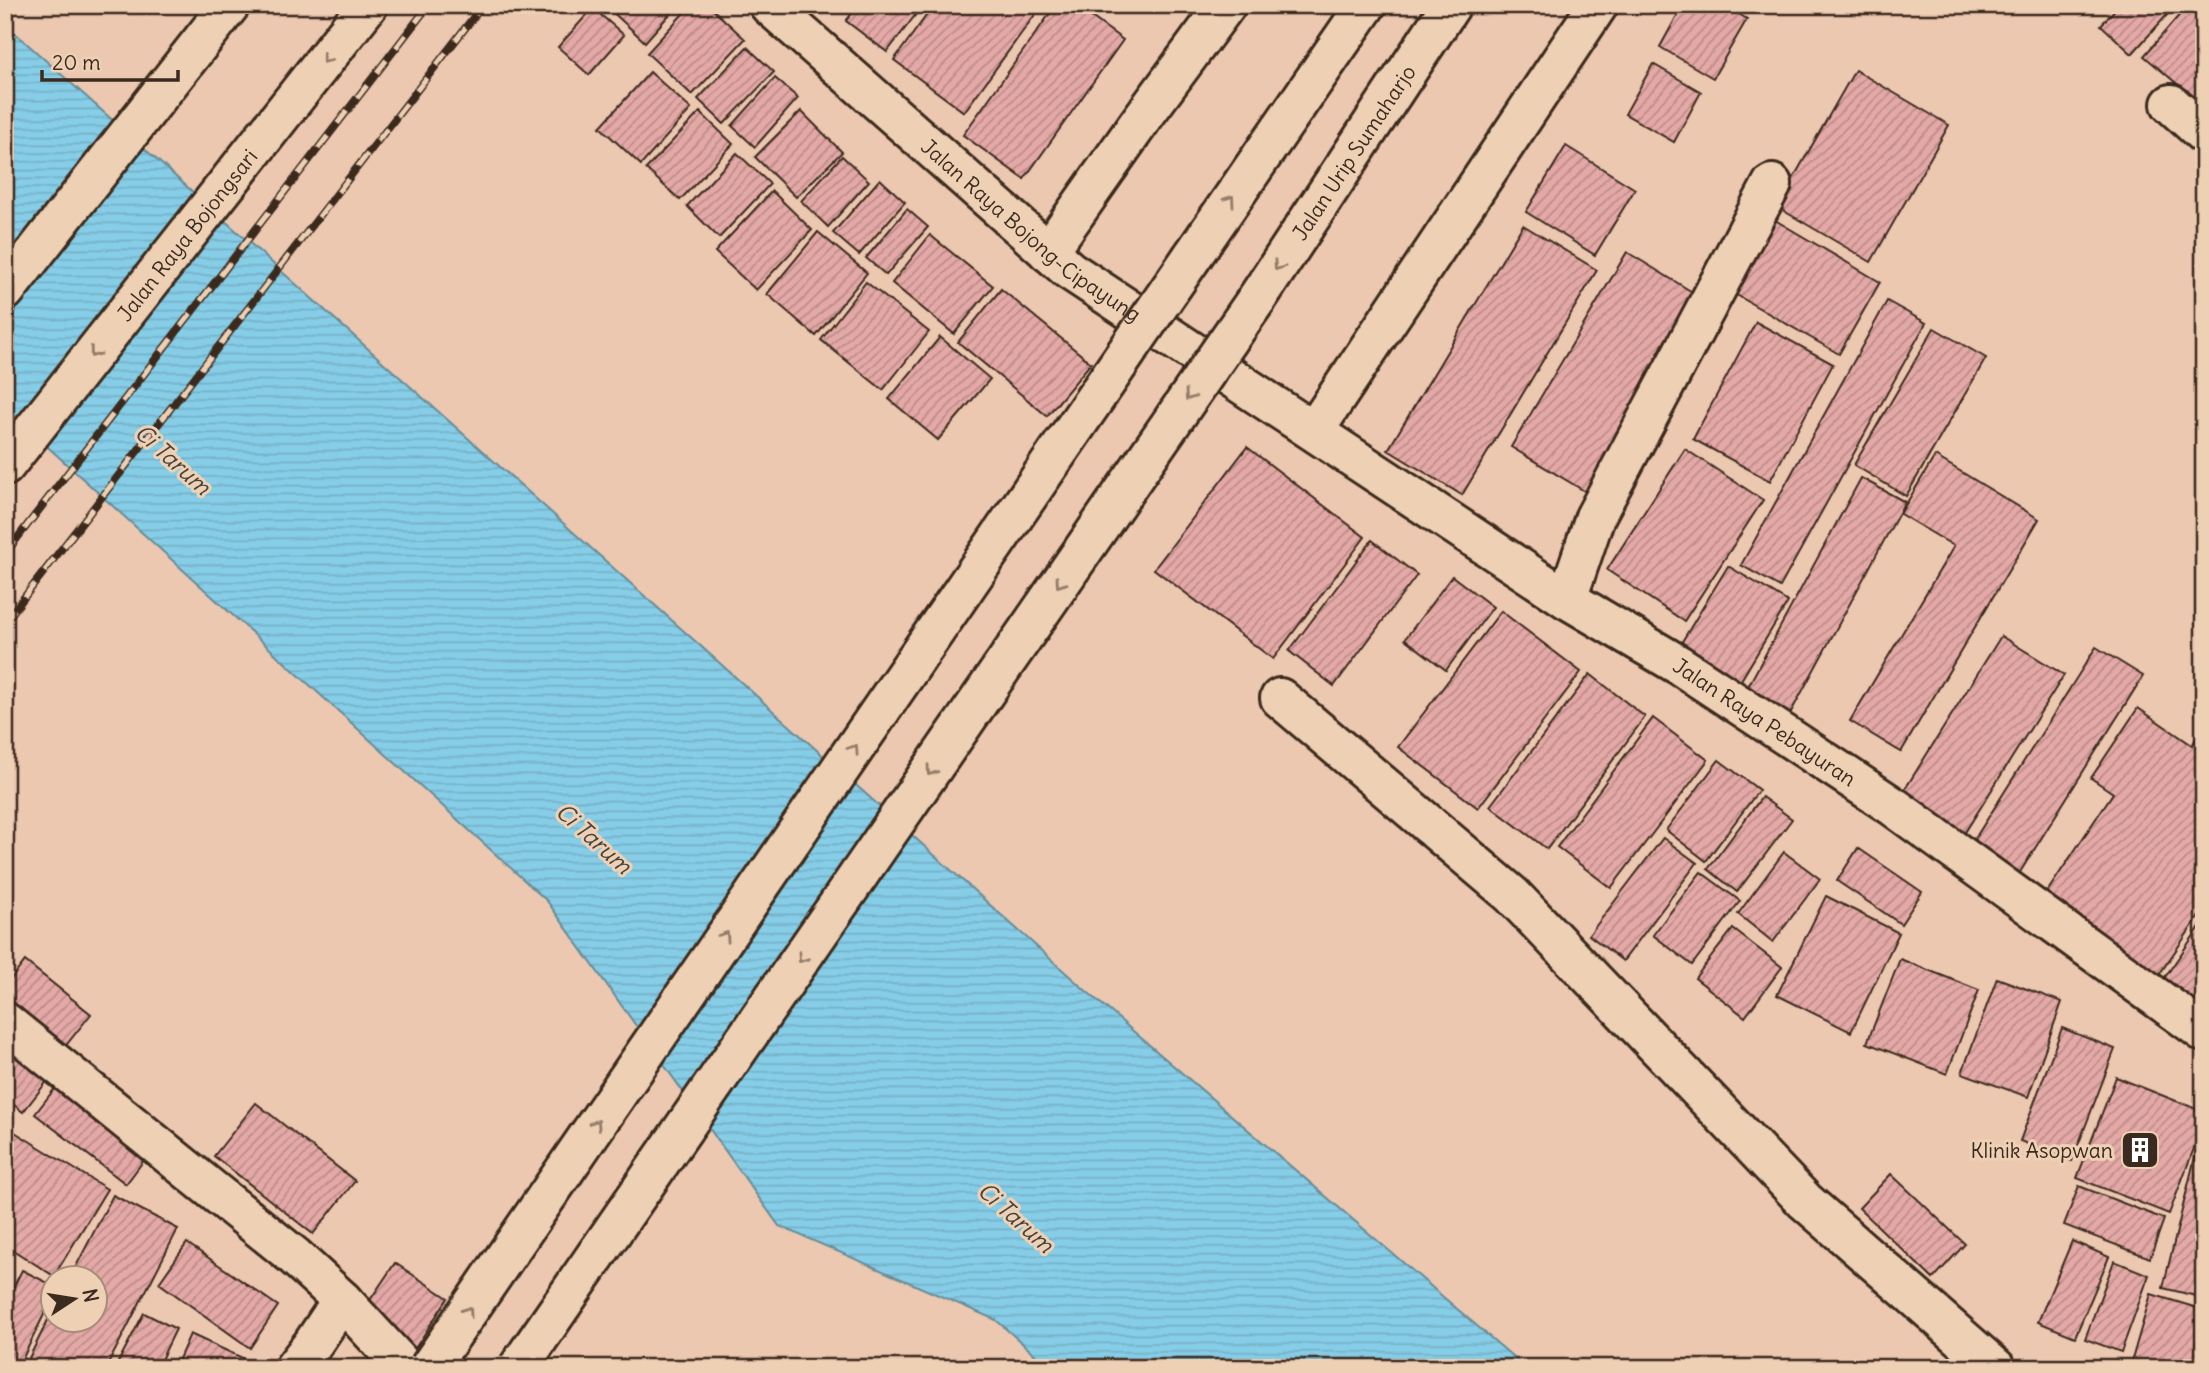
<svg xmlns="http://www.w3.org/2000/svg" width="2209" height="1373" viewBox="0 0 2209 1373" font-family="Delius,sans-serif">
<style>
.water{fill:url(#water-rules);stroke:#688c97;stroke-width:2}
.building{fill:url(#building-hatch);stroke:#3b2a1e;stroke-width:2}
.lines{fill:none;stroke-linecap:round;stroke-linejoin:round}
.minor-casing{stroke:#3b2a1e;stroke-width:44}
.tertiary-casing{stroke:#3b2a1e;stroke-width:44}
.trunk-casing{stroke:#3b2a1e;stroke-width:44}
.minor{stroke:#eed0b4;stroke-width:38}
.tertiary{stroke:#eed0b4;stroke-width:38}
.trunk{stroke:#eed0b4;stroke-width:38}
.rail-casing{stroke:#3b2a1e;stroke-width:8}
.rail{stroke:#eed0b4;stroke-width:5;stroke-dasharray:16;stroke-linecap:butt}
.trunk-bridge-casing{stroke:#3b2a1e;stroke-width:44;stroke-linecap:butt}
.trunk-bridge{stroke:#eed0b4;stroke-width:38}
.oneway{stroke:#947d69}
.labels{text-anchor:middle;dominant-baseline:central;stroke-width:6;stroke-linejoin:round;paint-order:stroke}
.street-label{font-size:21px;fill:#3b2a1e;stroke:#eed0b4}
.poi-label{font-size:21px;fill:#3b2a1e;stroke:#eed0b4;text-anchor:end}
.water-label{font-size:23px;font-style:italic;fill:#46423c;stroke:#eed0b4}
</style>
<defs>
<pattern id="water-rules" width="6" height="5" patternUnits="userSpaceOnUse" patternTransform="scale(1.75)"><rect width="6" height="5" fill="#86cde7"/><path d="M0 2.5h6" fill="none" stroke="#75b0c6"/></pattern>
<pattern id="building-hatch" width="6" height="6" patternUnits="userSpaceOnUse" patternTransform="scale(1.75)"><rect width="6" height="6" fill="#e4a9a7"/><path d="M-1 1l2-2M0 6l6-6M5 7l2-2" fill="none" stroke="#ba8a87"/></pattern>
</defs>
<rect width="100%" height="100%" fill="#ecc8b1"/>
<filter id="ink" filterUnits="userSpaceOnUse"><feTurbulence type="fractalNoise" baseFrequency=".0143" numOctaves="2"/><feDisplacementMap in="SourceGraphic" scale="14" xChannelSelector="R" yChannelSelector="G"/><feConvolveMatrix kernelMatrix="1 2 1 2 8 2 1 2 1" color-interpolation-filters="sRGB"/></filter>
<g filter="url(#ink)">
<path class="water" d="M5 24 1084 989 1526 1368H1050L996 1320 779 1226 547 901 5 408Z"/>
<g class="building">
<path d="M605 5H678L645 42Z"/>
<path d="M691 5H708L745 39 692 95 647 53Z"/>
<path d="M858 5H923L887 52 846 21Z"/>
<path d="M934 5H1042L964 112 894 60Z"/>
<path d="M1056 5H1075L1123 40 1024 179 963 135Z"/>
<path d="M1683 5H1724L1747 19 1713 78 1660 47Z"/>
<path d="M2119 5H2176L2132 54 2101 25Z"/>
<path d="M2188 5H2204V87L2194 98 2144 56Z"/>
<path d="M593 8 624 35 589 75 558 47Z"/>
<path d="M747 47 774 72 724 124 698 99Z"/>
<path d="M1653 64 1701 92 1674 142 1625 114Z"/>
<path d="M1855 70 1949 125 1871 262 1777 207Z"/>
<path d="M650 72 691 109 641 165 600 127Z"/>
<path d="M775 78 798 98 755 147 732 126Z"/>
<path d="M801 111 842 152 796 197 755 157Z"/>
<path d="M700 112 733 144 680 200 646 169Z"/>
<path d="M1566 146 1635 189 1595 255 1526 212Z"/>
<path d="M737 153 770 184 719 238 687 206Z"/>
<path d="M842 156 869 181 828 227 801 201Z"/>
<path d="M880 179 905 202 859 255 833 233Z"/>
<path d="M772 191 812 230 756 290 715 252Z"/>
<path d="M907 209 928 227 886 275 866 258Z"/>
<path d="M1775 220 1880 282 1839 354 1733 293Z"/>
<path d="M1523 225 1597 270 1462 495 1388 450Z"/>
<path d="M818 232 867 273 816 336 767 294Z"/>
<path d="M930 235 993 286 954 334 892 283Z"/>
<path d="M1627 252 1707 301 1591 495 1511 447Z"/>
<path d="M866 282 929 332 883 390 821 340Z"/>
<path d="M1001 289 1091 363 1047 416 958 342Z"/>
<path d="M1887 301 1926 323 1780 587 1741 565Z"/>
<path d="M1756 322 1833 364 1770 481 1693 439Z"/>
<path d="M1934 328 1986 358 1906 496 1854 465Z"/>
<path d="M940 337 990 379 938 440 889 399Z"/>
<path d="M1247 447 1365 537 1273 659 1154 569Z"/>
<path d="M1685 449 1763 500 1684 621 1607 570Z"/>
<path d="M1935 456 2039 519 1901 752 1850 721 1954 546 1900 514Z"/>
<path d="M1861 478 1905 502 1790 714 1746 690Z"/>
<path d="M1372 540 1417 575 1334 686 1289 651Z"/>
<path d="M1728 566 1788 602 1732 695 1672 658Z"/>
<path d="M1452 576 1493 607 1446 670 1405 639Z"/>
<path d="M1501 611 1581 672 1478 808 1398 747Z"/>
<path d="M2001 636 2064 675 1957 845 1895 805Z"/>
<path d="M2096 647 2143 676 2012 885 1964 856Z"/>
<path d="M1590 674 1645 717 1547 849 1490 806Z"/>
<path d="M2138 708 2192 745 2204 727V909L2152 985 2037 907 2113 793 2091 778Z"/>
<path d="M1653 718 1708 760 1611 888 1557 847Z"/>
<path d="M1719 760 1759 790 1706 861 1666 830Z"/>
<path d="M1762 797 1792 819 1737 892 1708 869Z"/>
<path d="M1663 838 1697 863 1623 961 1589 935Z"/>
<path d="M1858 848 1922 892 1901 924 1837 881Z"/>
<path d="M1784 852 1820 879 1773 942 1738 914Z"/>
<path d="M1701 872 1740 901 1692 965 1653 935Z"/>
<path d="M1826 896 1899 933 1851 1032 1777 995Z"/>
<path d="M2204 921V1024L2156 990Z"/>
<path d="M1733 929 1782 967 1745 1017 1695 978Z"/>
<path d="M1900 959 1979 990 1947 1074 1867 1043Z"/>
<path d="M25 961 91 1014 59 1054 5 1010V987Z"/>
<path d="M1997 978 2062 1002 2028 1097 1962 1073Z"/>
<path d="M2062 1028 2115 1049 2072 1161 2020 1141Z"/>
<path d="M5 1031 55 1071 23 1112 5 1098Z"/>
<path d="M2116 1077 2204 1112V1122L2169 1214 2077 1178Z"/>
<path d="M63 1078 153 1148 126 1184 35 1114Z"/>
<path d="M256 1103 355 1181 313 1234 214 1156Z"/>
<path d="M5 1126 107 1189 54 1276 5 1245Z"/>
<path d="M2195 1157 2204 1159V1298L2163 1288Z"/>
<path d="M1891 1174 1965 1244 1933 1279 1859 1208Z"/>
<path d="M2079 1186 2164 1219 2150 1258 2064 1225Z"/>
<path d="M113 1195 178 1229 106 1368H24L52 1312V1320H94V1278H70Z"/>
<path d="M2072 1241 2109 1257 2075 1337 2038 1322Z"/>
<path d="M187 1243 278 1306 250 1348 159 1283Z"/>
<path d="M2114 1261 2149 1275 2121 1352 2085 1339Z"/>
<path d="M395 1263 448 1298 414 1350 360 1315Z"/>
<path d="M22 1270 52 1285V1298L20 1364 5 1357V1304Z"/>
<path d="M2151 1294 2204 1310V1368H2147L2131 1363Z"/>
<path d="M144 1313 176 1329 157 1368H115Z"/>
<path d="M190 1334 249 1361 246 1368H175Z"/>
</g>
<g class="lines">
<g class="minor-casing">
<g id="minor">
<path d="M2171 104 2204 134"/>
<path d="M1048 252 1141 120 1226 5"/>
<path d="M1314 431 1598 5"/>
<path d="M1567 599 1595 517 1772 184"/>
<path d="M1280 698 1512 895 1805 1201 1996 1368"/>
<path d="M5 1022 294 1256 342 1300 405 1368"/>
<path d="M294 1368 312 1345 342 1300"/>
</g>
</g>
<g class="tertiary-casing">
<g id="tertiary">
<path id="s1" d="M769 5 1069 270 1567 599 1679 665 1894 807 2204 1032"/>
<path d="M5 291 230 5"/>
<path id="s2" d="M5 466 368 5"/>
</g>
</g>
<g class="trunk-casing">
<g id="trunk">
<path d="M1192 257 1366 5"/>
<path id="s3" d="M1256 300 1451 5"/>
</g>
</g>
<use href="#minor" class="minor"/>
<use href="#tertiary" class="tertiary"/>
<use href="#trunk" class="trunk"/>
<g class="rail-casing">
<g id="rail">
<path d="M5 554 429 5"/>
<path d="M5 622 483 5"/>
</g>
</g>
<use href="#rail" class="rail"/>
<g class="trunk-bridge-casing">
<g id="trunk-bridge">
<path d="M429 1368 1192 257"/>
<path d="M518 1368 1256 300"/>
</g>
</g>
<use href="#trunk-bridge" class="trunk-bridge"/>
</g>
<defs><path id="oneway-chevron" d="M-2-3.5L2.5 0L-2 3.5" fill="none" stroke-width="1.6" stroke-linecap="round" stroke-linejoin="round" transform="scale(1.75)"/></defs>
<g class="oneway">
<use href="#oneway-chevron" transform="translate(326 59) rotate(128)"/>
<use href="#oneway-chevron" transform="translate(1230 200) rotate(-55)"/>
<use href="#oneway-chevron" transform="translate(1278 266) rotate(124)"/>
<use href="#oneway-chevron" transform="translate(94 353) rotate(128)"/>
<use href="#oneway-chevron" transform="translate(1189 396) rotate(125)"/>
<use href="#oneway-chevron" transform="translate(1060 583) rotate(125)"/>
<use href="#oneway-chevron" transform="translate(854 749) rotate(-56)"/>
<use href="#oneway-chevron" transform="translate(931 771) rotate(125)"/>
<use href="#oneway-chevron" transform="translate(725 936) rotate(-56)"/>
<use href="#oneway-chevron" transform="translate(802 958) rotate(125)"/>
<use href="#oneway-chevron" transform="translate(596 1124) rotate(-56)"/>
<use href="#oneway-chevron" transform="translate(468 1311) rotate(-56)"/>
</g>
</g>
<defs>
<g id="building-square" transform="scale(2.0125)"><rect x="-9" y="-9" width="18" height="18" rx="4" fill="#3b2a1e" stroke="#eed0b4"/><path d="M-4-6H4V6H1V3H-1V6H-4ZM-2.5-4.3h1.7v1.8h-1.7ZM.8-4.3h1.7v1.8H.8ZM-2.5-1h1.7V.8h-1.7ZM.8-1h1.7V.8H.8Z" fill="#fff"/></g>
</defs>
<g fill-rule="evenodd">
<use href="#building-square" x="2140" y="1150"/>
</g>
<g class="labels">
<g class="street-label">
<text stroke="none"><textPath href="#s3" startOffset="177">Jalan Urip Sumaharjo</textPath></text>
<text stroke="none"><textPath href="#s1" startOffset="346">Jalan Raya Bojong-Cipayung</textPath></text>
<text stroke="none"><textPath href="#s2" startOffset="294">Jalan Raya Bojongsari</textPath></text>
<text stroke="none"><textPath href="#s1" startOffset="1230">Jalan Raya Pebayuran</textPath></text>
</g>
<g class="poi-label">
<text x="2113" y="1150">Klinik Asopwan</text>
</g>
<g class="water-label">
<text transform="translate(173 459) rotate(42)">Ci Tarum</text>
<text transform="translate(594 838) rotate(42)">Ci Tarum</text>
<text transform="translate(1016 1217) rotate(42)">Ci Tarum</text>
</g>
</g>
<rect width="2209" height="1373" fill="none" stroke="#eed0b4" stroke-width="28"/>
<rect x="14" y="14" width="2181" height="1345" fill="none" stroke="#3b2a1e" stroke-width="2.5" filter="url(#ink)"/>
<g transform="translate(74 1299) rotate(78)"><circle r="33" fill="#eed0b4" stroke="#a68e78" stroke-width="2"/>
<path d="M0-5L12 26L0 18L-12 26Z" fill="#3b2a1e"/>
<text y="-10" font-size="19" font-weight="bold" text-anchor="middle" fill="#3b2a1e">N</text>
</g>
<path d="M42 70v10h136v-10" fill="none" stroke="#3b2a1e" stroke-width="3.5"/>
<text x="52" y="70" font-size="21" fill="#3b2a1e" stroke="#eed0b4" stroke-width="5" paint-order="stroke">20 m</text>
</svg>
